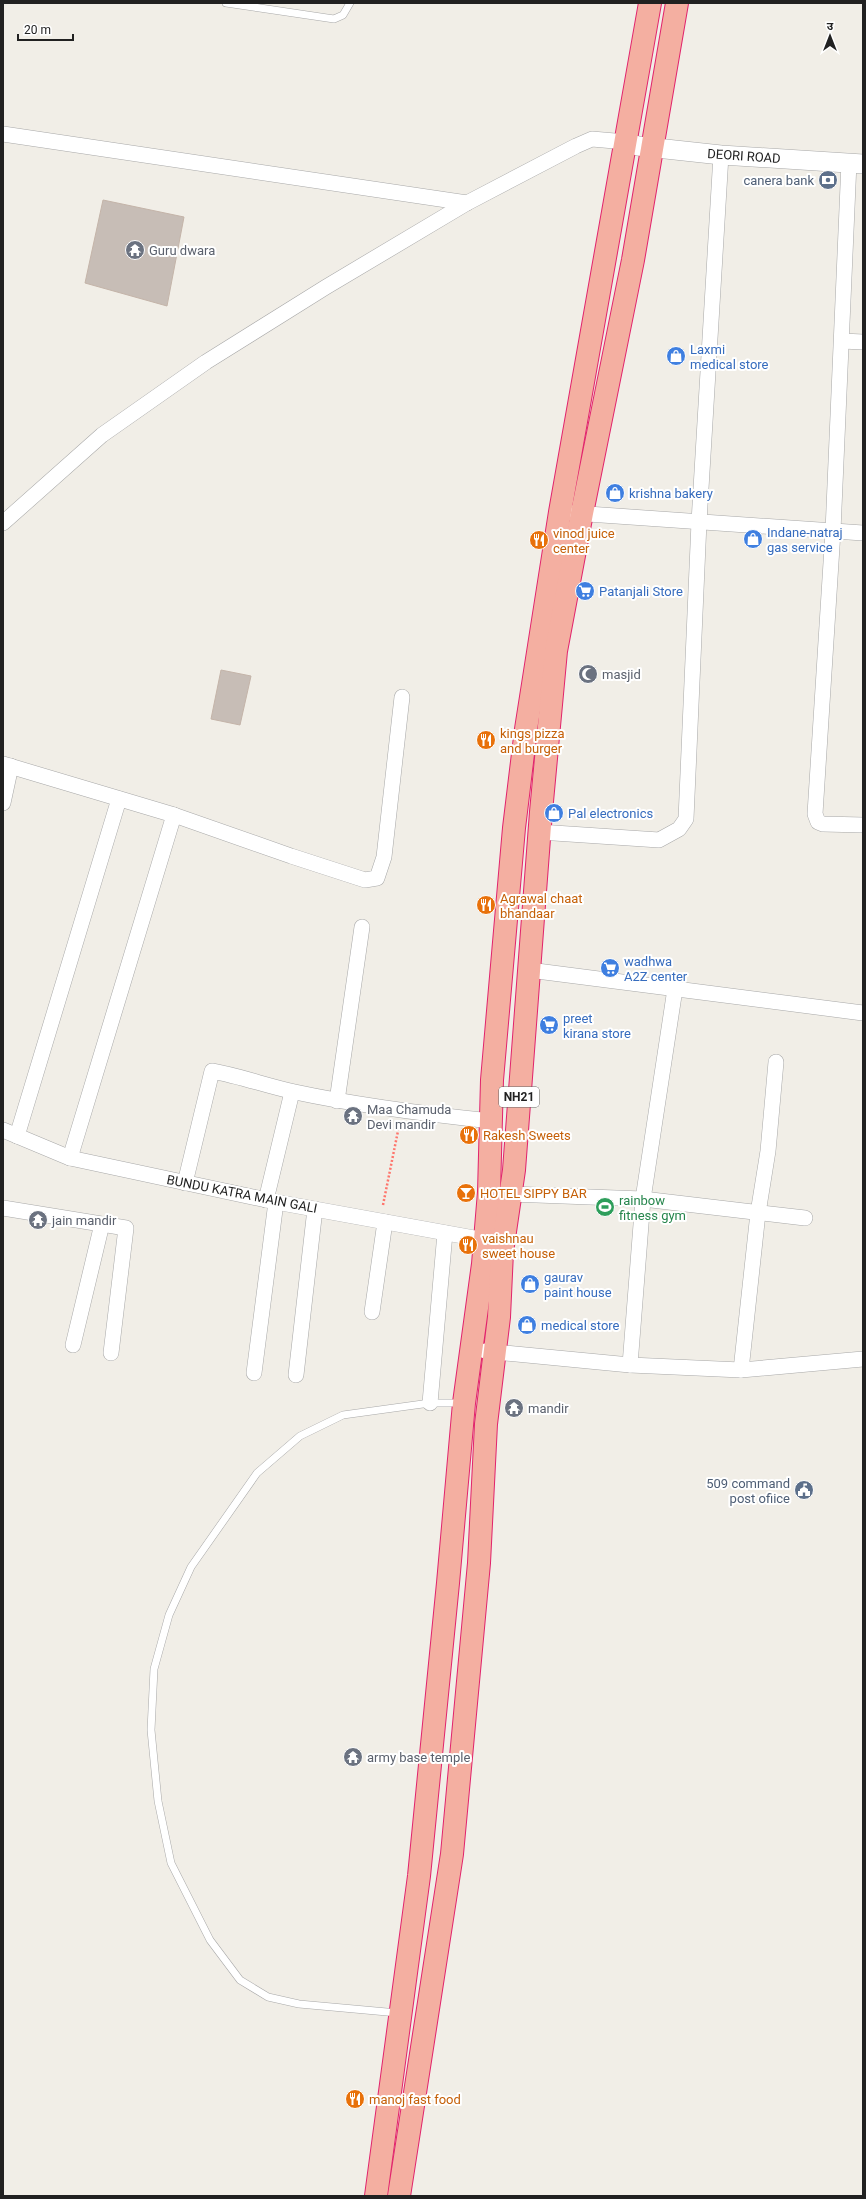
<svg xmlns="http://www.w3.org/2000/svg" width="866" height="2199" viewBox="0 0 866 2199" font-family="Roboto,'Noto Sans Devanagari',sans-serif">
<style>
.building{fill:#c7bdb6;stroke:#c4b4a9}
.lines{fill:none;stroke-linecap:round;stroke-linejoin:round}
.service-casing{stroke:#a8a8a8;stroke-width:8}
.minor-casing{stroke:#a8a8a8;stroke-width:16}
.tertiary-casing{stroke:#a8a8a8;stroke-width:20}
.trunk-casing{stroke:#e1236c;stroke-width:24}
.path{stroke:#fe756c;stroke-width:2.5;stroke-dasharray:2 2;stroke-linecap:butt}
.service{stroke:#fff;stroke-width:7}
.minor{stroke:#fff;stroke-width:15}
.tertiary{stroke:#fff;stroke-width:19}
.trunk{stroke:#f4afa1;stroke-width:22}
.labels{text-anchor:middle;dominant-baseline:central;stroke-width:4;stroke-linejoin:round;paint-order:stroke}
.shield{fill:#fff;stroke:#646464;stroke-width:1}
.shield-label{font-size:12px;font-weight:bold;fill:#212121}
.street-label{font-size:13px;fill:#212121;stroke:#fff}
.service-label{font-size:13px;fill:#4e5e75;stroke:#fff;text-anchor:end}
.worship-label{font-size:13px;fill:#5b616d;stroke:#fff;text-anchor:start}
.shop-label{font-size:13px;fill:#366cbe;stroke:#fff;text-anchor:start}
.food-label{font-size:13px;fill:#c56008;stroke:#fff;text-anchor:start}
.leisure-label{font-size:13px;fill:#27864d;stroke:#fff;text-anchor:start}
</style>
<rect width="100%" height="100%" fill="#f1eee7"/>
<g class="building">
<path d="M103 200 184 217 167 306 85 283Z"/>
<path d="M221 670 251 676 240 725 211 719Z"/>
</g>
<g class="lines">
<g class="service-casing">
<g id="service">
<path d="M226 3 334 19 343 15 350 3"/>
<path d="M398 2013 299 2004 268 1997 240 1980 210 1940 171 1863 158 1801 151 1730 154 1669 169 1615 191 1567 257 1473 300 1436 343 1415 430 1403H461"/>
</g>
</g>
<g class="minor-casing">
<g id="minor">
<path d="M3 134 467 203"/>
<path d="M849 162 833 531 815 814 818 822 823 824 863 825"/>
<path d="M842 341 863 342"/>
<path d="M573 513 863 533"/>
<path d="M3 523 102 435 206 362 326 287 467 203 576 146 592 139 626 142"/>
<path d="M3 764 174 815 291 856 365 880 377 878 384 857 402 697"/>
<path d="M3 803 11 766"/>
<path d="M539 832 659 840 679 829 686 819 699 522 721 155"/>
<path d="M529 970 863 1013"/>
<path d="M337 1101 362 927"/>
<path d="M3 1130 70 1158 276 1202 485 1240"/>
<path d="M17 1136 119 799"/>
<path d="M70 1158 174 815"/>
<path d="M185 1183 212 1071C240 1076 267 1086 295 1092 360 1106 425 1114 491 1121"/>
<path d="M510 1194 643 1199 805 1218"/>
<path d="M266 1200 292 1092"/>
<path d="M3 1208 126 1228 111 1353"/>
<path d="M372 1312 385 1222"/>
<path d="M73 1345 102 1224"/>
<path d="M485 1351 630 1365 741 1370 863 1359"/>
<path d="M630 1365 643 1199 675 989"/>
<path d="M741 1370 758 1213 768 1151 776 1062"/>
<path d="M254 1373 276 1202"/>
<path d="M296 1375 315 1209"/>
<path d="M430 1403 445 1233"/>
</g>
</g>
<g class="tertiary-casing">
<path id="tertiary" d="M626 142 638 146 721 155 863 164"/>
</g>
<g class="trunk-casing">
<g id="trunk">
<path d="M376 2196 419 1876 448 1583 464 1403 483 1264 489 1192 492 1080 514 828 526 729 560 512 650 3"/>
<path d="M399 2196 452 1854 479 1563 486 1424 499 1317 502 1252 514 1170 541 812 556 651 582 513 633 260 677 3"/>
</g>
</g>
<path class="path" d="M383 1205 399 1126"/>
<use href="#service" class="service"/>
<use href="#minor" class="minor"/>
<use href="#tertiary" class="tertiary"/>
<use href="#trunk" class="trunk"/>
</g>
<defs>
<g id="bank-disc" transform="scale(1)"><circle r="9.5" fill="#5c6f8a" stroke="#fff"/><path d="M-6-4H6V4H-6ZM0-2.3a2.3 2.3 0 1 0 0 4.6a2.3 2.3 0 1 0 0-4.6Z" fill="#fff"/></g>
<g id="temple-disc" transform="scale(1)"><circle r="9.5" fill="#6b7280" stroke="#fff"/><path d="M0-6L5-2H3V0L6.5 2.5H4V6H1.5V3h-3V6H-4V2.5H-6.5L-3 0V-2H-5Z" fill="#fff"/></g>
<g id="shop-disc" transform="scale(1)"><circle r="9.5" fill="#3f7fe0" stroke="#fff"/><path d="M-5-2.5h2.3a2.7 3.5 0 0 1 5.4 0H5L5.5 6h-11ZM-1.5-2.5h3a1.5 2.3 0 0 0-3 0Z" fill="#fff"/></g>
<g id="restaurant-disc" transform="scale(1)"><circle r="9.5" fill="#e8710a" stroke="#fff"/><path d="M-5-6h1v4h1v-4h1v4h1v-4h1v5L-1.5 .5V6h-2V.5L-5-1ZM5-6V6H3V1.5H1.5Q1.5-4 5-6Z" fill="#fff"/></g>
<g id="supermarket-disc" transform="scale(1)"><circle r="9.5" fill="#3f7fe0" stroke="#fff"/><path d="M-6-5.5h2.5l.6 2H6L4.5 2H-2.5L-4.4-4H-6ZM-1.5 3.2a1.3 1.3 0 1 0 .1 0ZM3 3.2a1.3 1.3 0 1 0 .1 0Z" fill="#fff"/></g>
<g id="mosque-disc" transform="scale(1)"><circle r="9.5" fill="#6b7280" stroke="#fff"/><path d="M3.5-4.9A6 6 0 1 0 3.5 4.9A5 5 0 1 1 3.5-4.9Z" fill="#fff"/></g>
<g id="bar-disc" transform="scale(1)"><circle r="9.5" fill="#e8710a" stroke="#fff"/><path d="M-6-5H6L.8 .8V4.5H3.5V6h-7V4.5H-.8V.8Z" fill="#fff"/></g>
<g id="stadium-disc" transform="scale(1)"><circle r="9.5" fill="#2e9e5b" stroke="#fff"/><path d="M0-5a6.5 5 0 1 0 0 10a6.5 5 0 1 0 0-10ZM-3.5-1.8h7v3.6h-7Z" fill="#fff"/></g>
<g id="civic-disc" transform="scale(1)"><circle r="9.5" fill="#5c6f8a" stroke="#fff"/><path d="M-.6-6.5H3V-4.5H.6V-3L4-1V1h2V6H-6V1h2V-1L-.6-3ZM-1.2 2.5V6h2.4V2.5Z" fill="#fff"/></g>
</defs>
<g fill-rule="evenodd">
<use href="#bank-disc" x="828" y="180"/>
<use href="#temple-disc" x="135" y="250"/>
<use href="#shop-disc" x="676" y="356"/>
<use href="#shop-disc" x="615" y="493"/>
<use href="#shop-disc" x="753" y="539"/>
<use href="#restaurant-disc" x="539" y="540"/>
<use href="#supermarket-disc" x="585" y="591"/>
<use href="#mosque-disc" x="588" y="674"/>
<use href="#restaurant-disc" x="486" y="740"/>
<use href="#shop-disc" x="554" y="813"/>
<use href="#restaurant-disc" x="486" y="905"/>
<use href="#supermarket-disc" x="610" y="968"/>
<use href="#supermarket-disc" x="549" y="1025"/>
<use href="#temple-disc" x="353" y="1116"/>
<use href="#restaurant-disc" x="469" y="1135"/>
<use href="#bar-disc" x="466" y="1193"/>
<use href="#stadium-disc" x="605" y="1207"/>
<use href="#temple-disc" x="38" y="1220"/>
<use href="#restaurant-disc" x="468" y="1245"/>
<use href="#shop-disc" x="530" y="1284"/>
<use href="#shop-disc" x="527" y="1325"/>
<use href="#temple-disc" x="514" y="1408"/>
<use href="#civic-disc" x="804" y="1490"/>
<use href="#temple-disc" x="353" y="1757"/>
<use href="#restaurant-disc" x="355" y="2099"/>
</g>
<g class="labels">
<rect class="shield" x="499" y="1087" width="40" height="20" rx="3"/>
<g class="shield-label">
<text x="519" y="1097">NH21</text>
</g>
<g class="street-label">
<text transform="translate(744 156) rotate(4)">DEORI ROAD</text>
<text transform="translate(242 1194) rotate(11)">BUNDU KATRA MAIN GALI</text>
</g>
<g class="service-label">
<text x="814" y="180">canera bank</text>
<text x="790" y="1483">509 command<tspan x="790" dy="15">post ofiice</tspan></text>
</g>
<g class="worship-label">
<text x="149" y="250">Guru dwara</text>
<text x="602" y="674">masjid</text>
<text x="367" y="1109">Maa Chamuda<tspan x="367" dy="15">Devi mandir</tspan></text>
<text x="52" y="1220">jain mandir</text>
<text x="528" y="1408">mandir</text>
<text x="367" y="1757">army base temple</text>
</g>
<g class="shop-label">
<text x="690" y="349">Laxmi<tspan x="690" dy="15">medical store</tspan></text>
<text x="629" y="493">krishna bakery</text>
<text x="767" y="532">Indane-natraj<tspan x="767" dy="15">gas service</tspan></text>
<text x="599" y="591">Patanjali Store</text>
<text x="568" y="813">Pal electronics</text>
<text x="624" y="961">wadhwa<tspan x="624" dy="15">A2Z center</tspan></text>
<text x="563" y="1018">preet<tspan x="563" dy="15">kirana store</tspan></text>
<text x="544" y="1277">gaurav<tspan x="544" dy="15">paint house</tspan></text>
<text x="541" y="1325">medical store</text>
</g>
<g class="food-label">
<text x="553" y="533">vinod juice<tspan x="553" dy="15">center</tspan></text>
<text x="500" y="733">kings pizza<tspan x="500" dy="15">and burger</tspan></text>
<text x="500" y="898">Agrawal chaat<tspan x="500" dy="15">bhandaar</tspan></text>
<text x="483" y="1135">Rakesh Sweets</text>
<text x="480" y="1193">HOTEL SIPPY BAR</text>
<text x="482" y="1238">vaishnau<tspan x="482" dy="15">sweet house</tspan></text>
<text x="369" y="2099">manoj fast food</text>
</g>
<g class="leisure-label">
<text x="619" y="1200">rainbow<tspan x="619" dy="15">fitness gym</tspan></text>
</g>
</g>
<rect width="866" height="2199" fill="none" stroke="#212121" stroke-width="8"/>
<g transform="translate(830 36)" stroke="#ffffff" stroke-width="3" paint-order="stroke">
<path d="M0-3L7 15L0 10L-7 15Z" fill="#212121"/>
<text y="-6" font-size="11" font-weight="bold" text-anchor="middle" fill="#212121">उ</text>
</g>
<path d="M18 34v6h55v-6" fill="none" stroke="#212121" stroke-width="2"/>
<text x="24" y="34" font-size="12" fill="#212121" stroke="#ffffff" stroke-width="3" paint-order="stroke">20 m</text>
</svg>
